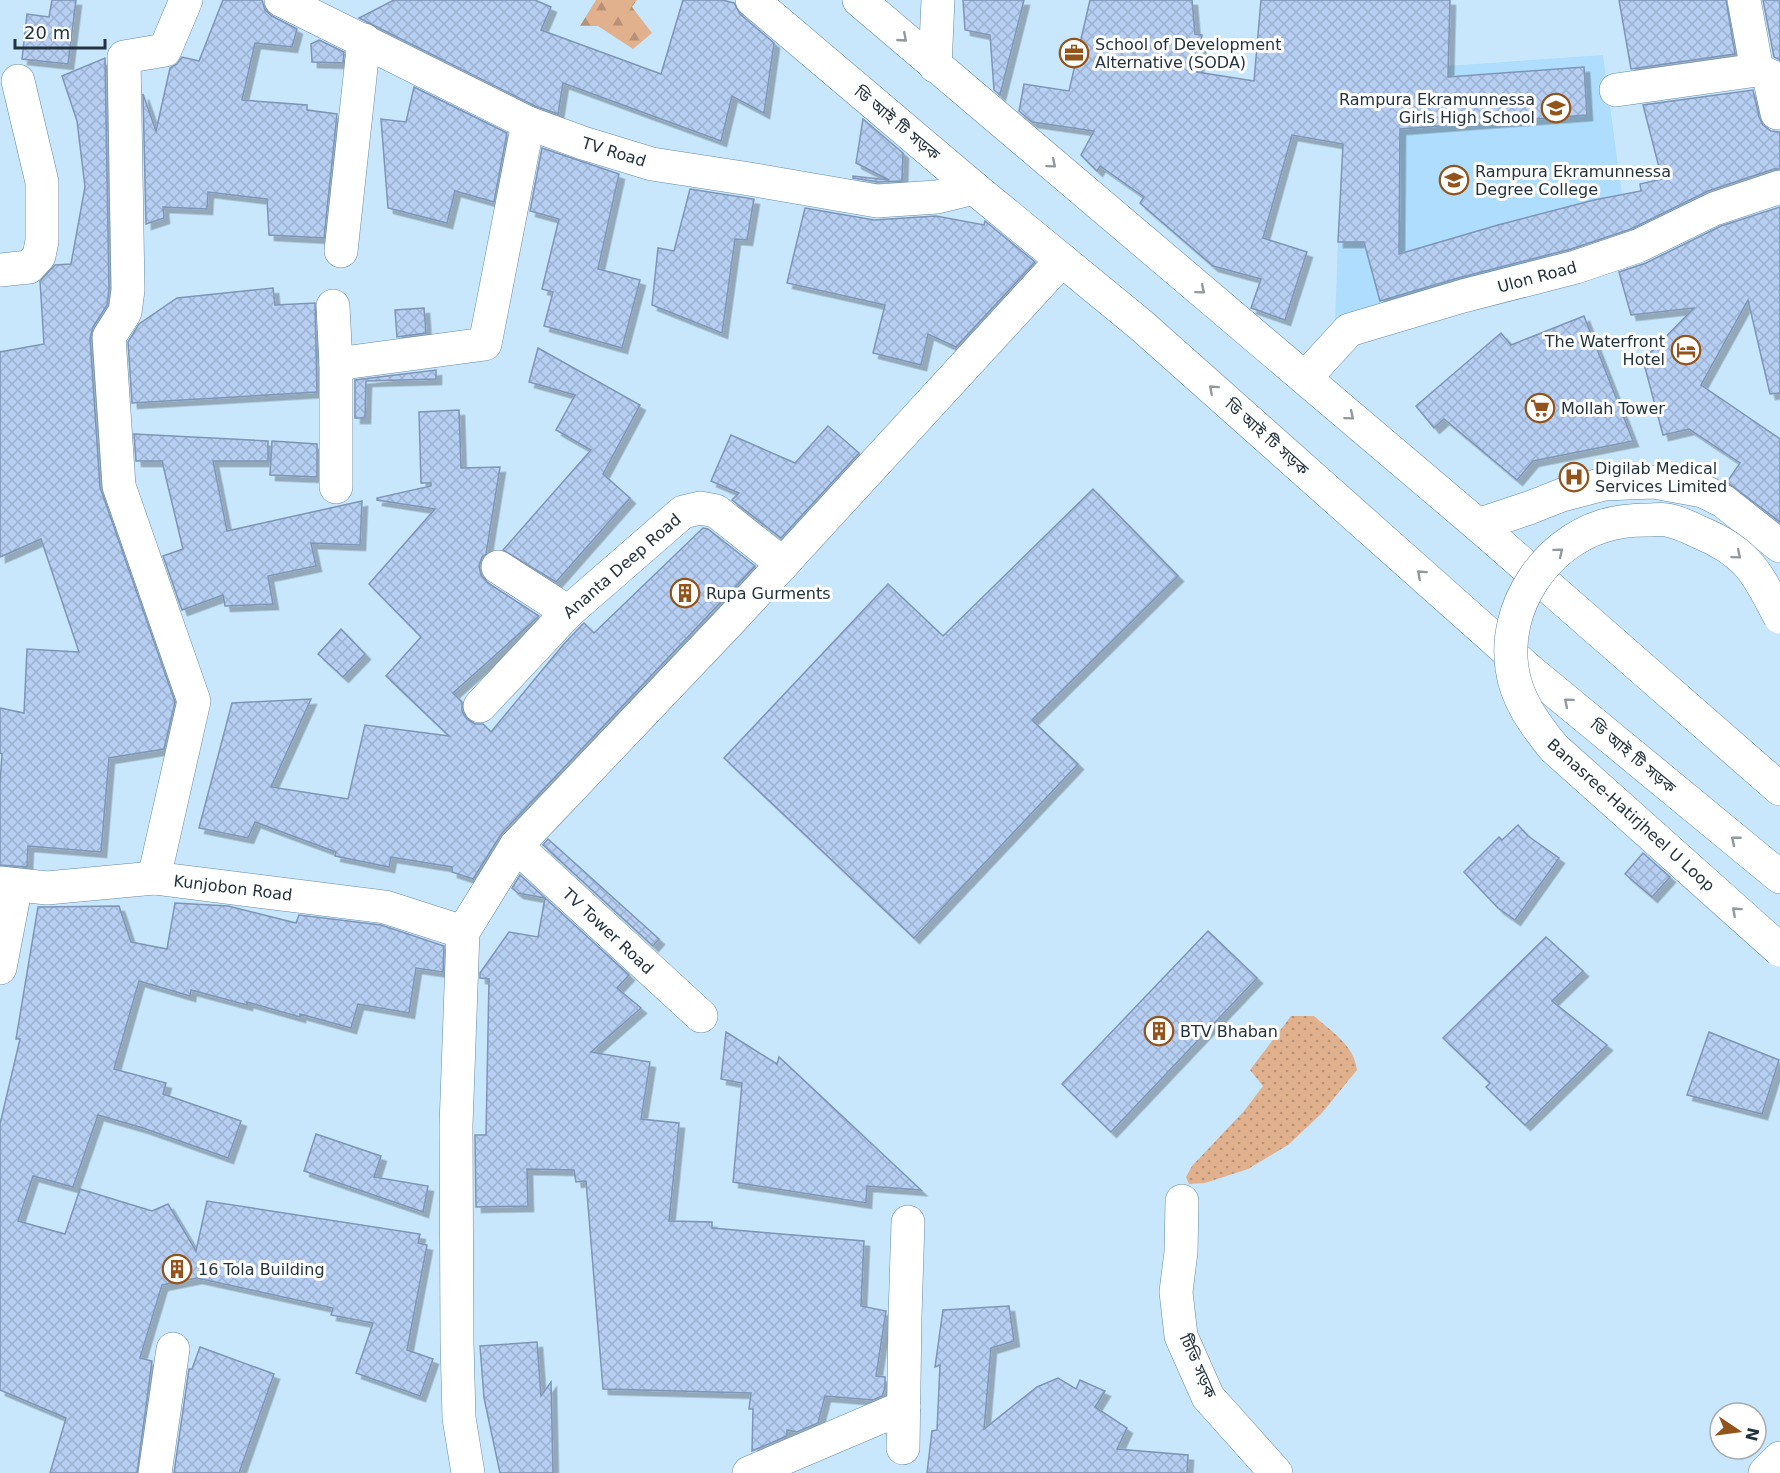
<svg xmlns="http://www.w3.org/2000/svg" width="1780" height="1473" viewBox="0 0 1780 1473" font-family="'DejaVu Sans','Noto Sans Bengali',sans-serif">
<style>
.built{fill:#aeddfd}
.forest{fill:url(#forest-firs)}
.park{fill:url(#park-dots)}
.building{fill:url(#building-cross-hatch);stroke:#7e95b6;stroke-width:1.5;filter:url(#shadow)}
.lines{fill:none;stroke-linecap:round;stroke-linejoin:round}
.minor-casing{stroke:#658aa2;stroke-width:34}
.major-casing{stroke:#658aa2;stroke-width:34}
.minor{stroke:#fff;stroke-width:33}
.major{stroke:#fff;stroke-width:33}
.major-bridge-casing{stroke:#658aa2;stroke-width:34;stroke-linecap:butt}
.major-bridge{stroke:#fff;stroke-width:33}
.oneway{stroke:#91999e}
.labels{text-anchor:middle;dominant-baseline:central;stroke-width:6;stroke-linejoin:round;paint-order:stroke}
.poi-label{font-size:16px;fill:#23333d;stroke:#fff;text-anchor:start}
.street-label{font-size:16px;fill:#23333d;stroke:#fff}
</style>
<defs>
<pattern id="forest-firs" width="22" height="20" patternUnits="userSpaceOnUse" patternTransform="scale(1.5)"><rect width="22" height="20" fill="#e1b18e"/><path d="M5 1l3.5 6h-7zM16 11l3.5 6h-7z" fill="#b69175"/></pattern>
<pattern id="park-dots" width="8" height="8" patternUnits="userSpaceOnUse" patternTransform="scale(1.5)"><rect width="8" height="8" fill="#e1b18e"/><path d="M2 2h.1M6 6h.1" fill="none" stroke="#b69175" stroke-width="1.8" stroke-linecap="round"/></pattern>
<pattern id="building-cross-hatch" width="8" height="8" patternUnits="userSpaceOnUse" patternTransform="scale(1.5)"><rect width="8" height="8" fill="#b7cff2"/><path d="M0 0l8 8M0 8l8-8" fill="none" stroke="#9db2d0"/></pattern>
<filter id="shadow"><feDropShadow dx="5.5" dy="5.5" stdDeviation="0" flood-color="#0004"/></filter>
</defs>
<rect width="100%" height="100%" fill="#c8e7fd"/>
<path class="built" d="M1603 55 1627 231 1335 322 1338 242 1361 72Z"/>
<path class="forest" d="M596 0H637L632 7 652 33 633 49 598 26H580Z"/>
<path class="park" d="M1291 1016H1314C1332 1032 1354 1045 1357 1070L1321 1114 1288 1145 1248 1169 1205 1183 1189 1184 1186 1177 1192 1166 1244 1111 1263 1086 1250 1070Z"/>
<g class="building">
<path d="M52 0H76L68 64 22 59 27 14 49 17Z"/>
<path d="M223 0H262L265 10 272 16 297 29 292 47 255 43 242 100 307 105V110L337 114 324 238 269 235 267 199 208 192 207 209 163 207 164 218 146 224 143 94 156 131 170 68 177 64 182 57 199 61Z"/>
<path d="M394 0H535L551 7 541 30 661 74 683 0H722L734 3 740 14 774 43 764 113 732 96 721 141 563 83 558 114 535 106 359 18Z"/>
<path d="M963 0H1024L1000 95 994 90 990 35 965 30Z"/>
<path d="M1090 0H1192L1195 34 1202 35 1197 72 1254 81 1261 0H1450L1448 77 1584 67 1587 115 1400 129 1399 254 1498 225 1594 200 1641 191 1640 184 1662 179 1643 105 1753 90 1759 117 1763 125 1771 131 1780 132V169H1774L1708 191 1631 229 1571 249 1458 278 1380 301 1364 242H1338L1343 144 1292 135 1263 238 1307 252 1285 320 1251 308 1261 279 1213 266 1140 203 1144 197 1100 166 1097 171 1081 155 1094 131 1032 122 1019 111 1024 84 1069 91Z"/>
<path d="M1619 0H1726L1735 54 1631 69Z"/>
<path d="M1763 0H1780V60L1774 57Z"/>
<path d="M319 40 344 52 343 63 312 62 311 44Z"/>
<path d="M105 58 109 289 107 305 93 327 90 338 100 487 175 702 164 749 109 758 101 852 28 846 27 867 0 865V783L2 754 0 753V708L24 713 27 649 79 652 41 539 0 557V352L44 344 40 281 55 265 71 264 85 187 77 121 62 76Z"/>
<path d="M414 87 507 133 494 202 455 191 447 223 388 208 381 119 406 122Z"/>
<path d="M863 119 903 153 902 181 878 182 853 178V176L889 180 856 163Z"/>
<path d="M542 148 619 174 598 269 640 280 622 348 544 326 553 292 542 289 559 219 530 211Z"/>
<path d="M690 189 754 199 747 240 735 239 722 333 652 305 658 248 674 251Z"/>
<path d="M1780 207V393L1770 394 1748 300 1701 385 1780 439V522L1727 482 1740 463 1689 429 1663 435 1643 360 1694 308 1631 315 1619 272 1646 263 1721 226Z"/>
<path d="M805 208 874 220 936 216 984 225 985 221 1035 262 956 347 928 334 921 365 873 353 885 305 787 283Z"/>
<path d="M273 288 275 305 315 303 317 392 132 403 128 342 139 324 177 298Z"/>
<path d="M424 308 426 333 397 337 395 310Z"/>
<path d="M1584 316 1633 441 1533 461 1517 480 1444 419 1434 428 1416 406 1501 333 1511 345Z"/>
<path d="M538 348 640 405 603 474 630 498 556 582 503 550 591 450 556 430 575 395 529 382Z"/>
<path d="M436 370V379L366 381 365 418H355V380Z"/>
<path d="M459 410 461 468 500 467 486 554 482 557 479 566 481 575 488 583 539 616 453 693 462 702V711L467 719 475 724H483L491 732 563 645 581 626 584 623 594 633 703 528 708 529 755 566 502 833 473 879 452 872V867L391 857 389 867 335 856 336 852 255 822 248 838 199 828 232 703 311 699 271 787 348 799 365 725 449 736 386 676 421 637 369 584 435 509 377 500V498L431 486V483H421L419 412Z"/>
<path d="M828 426 859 453 781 538 732 500 739 493 711 481 731 435 795 463Z"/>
<path d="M134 434 268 441V461H213L227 531 362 501 360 545 311 543 316 566 268 576 273 604 225 606 223 595 182 610 163 556 183 549 162 461H136Z"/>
<path d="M272 441 317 444V477L270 475Z"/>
<path d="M1093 489 1178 576 1032 720 1078 764 914 938 724 758 888 584 943 636Z"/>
<path d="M341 629 365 654 343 677 318 654Z"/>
<path d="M1518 825 1528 836 1559 858 1515 920 1498 908 1464 872 1499 837 1502 840Z"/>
<path d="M548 839 659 939 653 946 543 845Z"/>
<path d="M1643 853 1670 877 1652 897 1625 874Z"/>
<path d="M520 875 629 975 617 988 641 1008 591 1052 650 1062 641 1119 679 1123 669 1221 712 1222V1228L864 1241 861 1306 886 1311 876 1376 885 1377V1388L882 1396 873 1400 825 1396 818 1423 797 1432 787 1430V1436L752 1451 753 1409H749L751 1393 603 1389 586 1181 576 1182 574 1170 527 1169 528 1206 476 1207 475 1135H486L489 979 480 978V973L509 932 538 937 545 898 518 893 512 888Z"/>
<path d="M175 903 228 906 296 923 299 915 381 925 444 946 443 972 416 968 409 1013 358 1004 351 1028 300 1014V1017L247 1002V1005L191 990 190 996 139 981 114 1069 166 1083 163 1094 241 1121 228 1158 143 1128 98 1115 73 1187 33 1176 18 1221 65 1234 80 1189 152 1211 168 1204 196 1251 207 1201 420 1234 418 1243 427 1245 407 1350 433 1359 420 1396 356 1373 373 1323 331 1315 333 1308 197 1278 162 1285 140 1358 152 1361 137 1473H50L66 1418 0 1390V1124L20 1039H16L38 907 119 906 131 942 167 949Z"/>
<path d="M1208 931 1257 978 1111 1132 1062 1084Z"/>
<path d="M1546 937 1583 971 1552 1001 1607 1045 1525 1125 1486 1087 1490 1083 1443 1038Z"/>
<path d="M726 1032 777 1064 779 1057 921 1190 867 1186 866 1203 733 1182 742 1083 721 1079Z"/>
<path d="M1709 1032 1779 1060 1762 1114 1687 1095Z"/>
<path d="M316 1134 381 1156 374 1177 428 1186 423 1212 304 1171Z"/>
<path d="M1009 1306 1014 1341 991 1348 984 1429 1037 1387 1058 1378 1076 1389 1080 1380 1105 1391 1095 1407 1127 1428 1117 1449 1188 1455 1187 1473H927L932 1431 937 1430 940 1365 935 1367 943 1310Z"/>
<path d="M537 1342 541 1396 551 1382 553 1473H500L484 1398 480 1346Z"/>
<path d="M200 1347 274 1374 239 1473H174L189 1369H192Z"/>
</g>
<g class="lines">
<g class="minor-casing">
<g id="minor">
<path d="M281 0 528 123 583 143 652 164 743 178 877 201 937 197 974 188"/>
<path d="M1744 0 1757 70 1780 80"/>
<path d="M935 66 938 0"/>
<path d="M1769 76 1777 113"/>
<path d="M1616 90 1757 70"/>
<path d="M341 251 364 40"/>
<path d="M0 270 29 267 39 256 42 241V182L18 81"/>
<path d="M333 306 336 364V487"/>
<path d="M336 364 485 344 528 123"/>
<path d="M1305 378 1349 330 1463 296 1576 267 1638 246 1714 209 1780 187"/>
<path d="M498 567 568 612"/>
<path d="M480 706 568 612 683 512 700 508 716 511 783 564"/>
<path d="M516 846 701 1016"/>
<path d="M154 878 194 701 119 486 109 337 125 312 128 290 124 57 165 50 186 0"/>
<path d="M0 883 47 888 154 878 385 907 463 932"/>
<path d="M0 968 16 885"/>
<path d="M1182 1201 1181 1252 1176 1292 1181 1336 1208 1397 1276 1473"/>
<path d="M903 1448 905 1317 908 1222"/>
<path d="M155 1473 173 1349"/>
<path d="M468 1473 459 1418 457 1342 456 1126 463 932 516 846 731 620 1062 260"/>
<path d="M749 1473 904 1407"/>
</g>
</g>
<g class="major-casing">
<g id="major">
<path d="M752 0 974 188 1141 325 1530 671 1780 877"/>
<path d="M859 0 1478 525 1780 789"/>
<path d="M1478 525 1529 508 1562 495 1604 484 1654 482 1703 491 1723 501 1780 546"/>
<path d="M1765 1473 1780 1458"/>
</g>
</g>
<use href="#minor" class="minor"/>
<use href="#major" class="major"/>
<g class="major-bridge-casing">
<path id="major-bridge" d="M1780 617C1770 599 1761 578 1747 563 1734 549 1718 540 1701 533 1691 528 1678 522 1667 520 1661 519 1654 520 1648 520 1633 520 1618 521 1603 526 1545 544 1503 607 1512 668 1516 699 1535 725 1554 748L1780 950"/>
</g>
<use href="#major-bridge" class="major-bridge"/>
</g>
<defs><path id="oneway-chevron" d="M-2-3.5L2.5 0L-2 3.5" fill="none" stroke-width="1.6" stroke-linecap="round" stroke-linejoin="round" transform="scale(1.5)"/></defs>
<g class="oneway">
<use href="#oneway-chevron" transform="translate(903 38) rotate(41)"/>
<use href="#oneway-chevron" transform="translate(1052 164) rotate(40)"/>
<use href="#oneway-chevron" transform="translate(1201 290) rotate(40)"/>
<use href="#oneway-chevron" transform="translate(1213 389) rotate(-138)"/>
<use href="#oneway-chevron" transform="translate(1350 416) rotate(40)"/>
<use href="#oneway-chevron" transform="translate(1559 552) rotate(-40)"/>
<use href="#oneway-chevron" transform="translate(1737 555) rotate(40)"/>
<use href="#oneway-chevron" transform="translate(1421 574) rotate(-138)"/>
<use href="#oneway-chevron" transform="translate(1568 702) rotate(-140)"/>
<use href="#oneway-chevron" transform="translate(1735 840) rotate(-141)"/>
<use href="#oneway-chevron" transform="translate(1736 911) rotate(-138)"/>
</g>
<defs>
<g id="office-ring" transform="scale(1.5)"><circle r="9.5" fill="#fff" stroke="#93541b" stroke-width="1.5"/><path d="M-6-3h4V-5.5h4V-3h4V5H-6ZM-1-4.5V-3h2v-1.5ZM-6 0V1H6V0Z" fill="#93541b"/></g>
<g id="school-ring" transform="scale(1.5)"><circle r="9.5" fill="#fff" stroke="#93541b" stroke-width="1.5"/><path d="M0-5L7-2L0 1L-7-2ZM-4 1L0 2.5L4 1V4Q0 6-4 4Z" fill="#93541b"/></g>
<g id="university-ring" transform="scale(1.5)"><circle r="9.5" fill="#fff" stroke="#93541b" stroke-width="1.5"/><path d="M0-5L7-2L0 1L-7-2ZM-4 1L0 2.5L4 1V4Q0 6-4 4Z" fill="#93541b"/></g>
<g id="hotel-ring" transform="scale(1.5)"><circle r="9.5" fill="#fff" stroke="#93541b" stroke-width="1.5"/><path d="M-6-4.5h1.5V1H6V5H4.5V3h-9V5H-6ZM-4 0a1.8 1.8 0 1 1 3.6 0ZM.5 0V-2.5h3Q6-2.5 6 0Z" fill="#93541b"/></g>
<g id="supermarket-ring" transform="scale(1.5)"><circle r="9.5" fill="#fff" stroke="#93541b" stroke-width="1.5"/><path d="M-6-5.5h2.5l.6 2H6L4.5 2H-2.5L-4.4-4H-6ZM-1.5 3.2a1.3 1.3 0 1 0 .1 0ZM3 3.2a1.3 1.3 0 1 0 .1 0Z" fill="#93541b"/></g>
<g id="hospital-ring" transform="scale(1.5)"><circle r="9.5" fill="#fff" stroke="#93541b" stroke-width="1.5"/><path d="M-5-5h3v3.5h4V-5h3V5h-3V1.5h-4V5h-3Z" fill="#93541b"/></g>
<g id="building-ring" transform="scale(1.5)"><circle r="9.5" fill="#fff" stroke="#93541b" stroke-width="1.5"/><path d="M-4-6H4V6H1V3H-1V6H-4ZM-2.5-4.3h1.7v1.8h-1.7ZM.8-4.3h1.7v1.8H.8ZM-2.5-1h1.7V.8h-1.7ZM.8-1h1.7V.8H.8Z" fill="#93541b"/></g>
</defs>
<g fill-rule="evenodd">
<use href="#office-ring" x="1074" y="53"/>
<use href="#school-ring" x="1556" y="108"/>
<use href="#university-ring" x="1454" y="180"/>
<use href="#hotel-ring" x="1686" y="350"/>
<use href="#supermarket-ring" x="1540" y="408"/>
<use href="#hospital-ring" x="1574" y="477"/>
<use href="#building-ring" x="685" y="593"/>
<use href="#building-ring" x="1159" y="1031"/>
<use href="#building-ring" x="177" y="1269"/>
</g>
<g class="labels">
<g class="poi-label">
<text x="1095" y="44">School of Development<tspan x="1095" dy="18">Alternative (SODA)</tspan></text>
<text x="1535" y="99" text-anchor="end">Rampura Ekramunnessa<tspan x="1535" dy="18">Girls High School</tspan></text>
<text x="1475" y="171">Rampura Ekramunnessa<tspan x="1475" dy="18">Degree College</tspan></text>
<text x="1665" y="341" text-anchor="end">The Waterfront<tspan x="1665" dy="18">Hotel</tspan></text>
<text x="1561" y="408">Mollah Tower</text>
<text x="1595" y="468">Digilab Medical<tspan x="1595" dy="18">Services Limited</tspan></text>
<text x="706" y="593">Rupa Gurments</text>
<text x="1180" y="1031">BTV Bhaban</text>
<text x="198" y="1269">16 Tola Building</text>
</g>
<g class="street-label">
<text transform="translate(897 123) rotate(40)">ডি আই টি সড়ক</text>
<text transform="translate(614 152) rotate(17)">TV Road</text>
<text transform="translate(1537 277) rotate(-15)">Ulon Road</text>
<text transform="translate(1267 437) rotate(42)">ডি আই টি সড়ক</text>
<text transform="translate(622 566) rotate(-41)">Ananta Deep Road</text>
<text transform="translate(1633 756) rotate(40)">ডি আই টি সড়ক</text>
<text transform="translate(1631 815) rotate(42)">Banasree-Hatirjheel U Loop</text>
<text transform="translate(233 888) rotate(7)">Kunjobon Road</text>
<text transform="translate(608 931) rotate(43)">TV Tower Road</text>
<text transform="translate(1198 1366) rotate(66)">টিভি সড়ক</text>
</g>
</g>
<g transform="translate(1738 1431) rotate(103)"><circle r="28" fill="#ffffff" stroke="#a7adb1" stroke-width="1.5"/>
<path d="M0-4.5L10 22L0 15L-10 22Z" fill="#93541b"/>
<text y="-9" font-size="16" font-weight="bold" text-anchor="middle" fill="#23333d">N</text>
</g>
<path d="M15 39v9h90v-9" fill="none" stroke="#23333d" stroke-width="3"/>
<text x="24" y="39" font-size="18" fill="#23333d" stroke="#ffffff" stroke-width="4.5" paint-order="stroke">20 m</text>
</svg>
